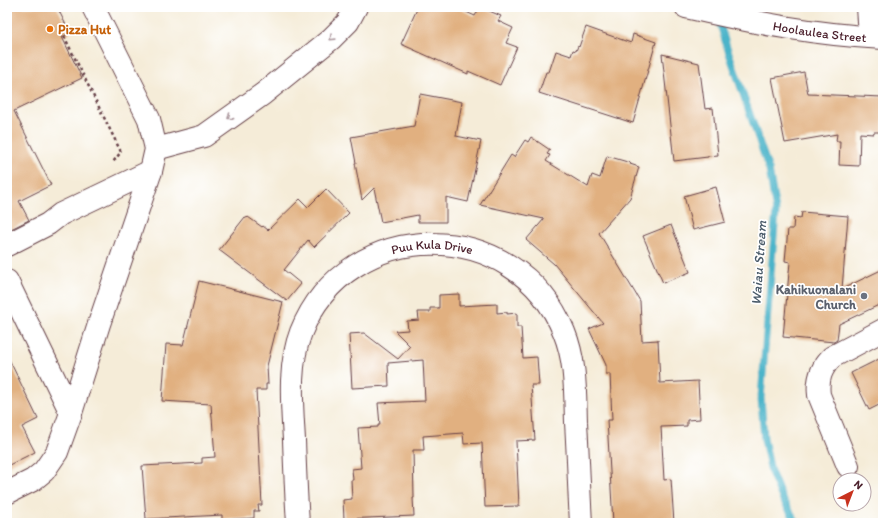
<svg xmlns="http://www.w3.org/2000/svg" width="890" height="530" viewBox="0 0 890 530" font-family="Itim,sans-serif">
<style>
.lines{fill:none;stroke-linecap:round;stroke-linejoin:round}
.stream{stroke:#4bb4c9;stroke-width:7}
.building{fill:#e1b080}
.minor-casing{stroke:#643e45;stroke-width:24}
.path{stroke:#643e45;stroke-width:2.5;stroke-dasharray:3 3;stroke-linecap:butt}
.minor{stroke:#fff;stroke-width:22}
.oneway{stroke:#ae9aa0}
.food-dot{fill:#e8710a;stroke:#fff;stroke-width:1.5}
.worship-dot{fill:#6b7280;stroke:#fff;stroke-width:1.5}
.labels{text-anchor:middle;dominant-baseline:central;stroke-width:3.5;stroke-linejoin:round;paint-order:stroke}
.food-label{font-size:13px;font-weight:bold;fill:#c56008;stroke:#fff;text-anchor:start}
.street-label{font-size:13px;fill:#4a1f2b;stroke:#fff}
.worship-label{font-size:13px;font-weight:bold;fill:#5b616d;stroke:#fff;text-anchor:end}
.water-label{font-size:14px;font-style:italic;fill:#4a5b6a;stroke:#fff}
</style>
<rect width="100%" height="100%" fill="#fff"/>
<filter id="ink" filterUnits="userSpaceOnUse"><feTurbulence type="fractalNoise" baseFrequency=".025" numOctaves="2"/><feDisplacementMap in="SourceGraphic" scale="8" xChannelSelector="R" yChannelSelector="G"/><feConvolveMatrix kernelMatrix="1 2 1 2 8 2 1 2 1" color-interpolation-filters="sRGB"/></filter>
<filter id="wash" filterUnits="userSpaceOnUse"><feTurbulence type="fractalNoise" baseFrequency=".012" numOctaves="4" result="noise"/><feDisplacementMap in="SourceGraphic" scale="16" xChannelSelector="R" yChannelSelector="G"/><feGaussianBlur stdDeviation="0.9" result="paint"/><feColorMatrix in="noise" values="0 0 0 0 0 0 0 0 0 0 0 0 0 0 0 0 0 1.4 0 .05"/><feComposite in="paint" operator="in"/></filter>
<g filter="url(#wash)">
<rect width="100%" height="100%" fill="#f5ecd8"/>
<g class="lines">
<path class="stream" d="M718 18 728 50 769 170 776 211 761 398 764 439 771 472 782 498 797 523"/>
</g>
<g id="blocks">
<g class="building">
<path d="M7 7H57L70 33 62 37 82 78 14 111 51 185 19 201 29 220 7 231Z"/>
<path d="M418 7H455L475 16 480 7 501 16 498 21 513 28 506 43 517 47 500 85 468 71V74L401 44Z"/>
<path d="M586 27 631 43 633 34 656 42 633 123 539 93 546 72H549L556 51 571 56 573 50 576 51 578 46 579 47Z"/>
<path d="M662 54 699 63 705 109 713 108 718 155 708 156V157L674 161Z"/>
<path d="M804 72 808 94 883 97V132H874L873 134 860 133 859 166 839 165 840 141H836L837 134 785 143 772 78Z"/>
<path d="M420 94 462 102 456 136 481 141 468 202 446 197V222H418V215L381 222 374 188 362 200 355 163H356L351 137 414 126Z"/>
<path d="M531 137 550 150 547 154 550 155 546 161 588 187 592 175 600 178 607 156 631 163 630 164 639 167 630 198 599 233 640 301 642 341 658 340 660 383 698 381 700 419 687 420V426L661 427 664 480 671 479 674 523H613L607 420H612L610 374H606V365L589 329 603 323 554 264 526 240 544 219 480 205 511 155 514 157 525 140 528 142Z"/>
<path d="M716 187 725 222 693 230 684 196Z"/>
<path d="M326 189 349 213 314 247 308 240 284 270 301 284 287 301 219 250 245 217 247 218 248 217 262 227 263 226 268 230 300 199 308 207Z"/>
<path d="M802 212 848 216 842 289 883 269V303L839 324 837 340 834 342 783 337 790 262 785 261 788 229H793L794 217 801 218Z"/>
<path d="M671 225 690 272 663 283 643 236Z"/>
<path d="M199 281 283 302 267 366 268 384H266V390H256L262 505H258L259 511H254V518L222 520V515L146 519 142 466 202 463V458L215 457 211 404 162 401 166 344 183 345Z"/>
<path d="M459 294V306L497 304V313L507 312V314L517 313V327H521L523 358 537 357 539 385H531L535 440 516 441 519 506 485 507 482 443 464 444 463 433 423 436 424 450H413L414 498H413L414 516 344 519 343 500 352 499 351 480H353L352 469 361 468 358 428 378 427V425H380L378 403 425 401 423 360 388 363 389 386 352 388 349 334 364 333 398 359 410 346 395 331 408 330 407 321 419 320 418 312H430V308H439V295Z"/>
<path d="M7 355 38 419 22 427 35 452 7 466Z"/>
<path d="M883 357V403L869 410 851 373Z"/>
</g>
</g>
</g>
<g filter="url(#ink)">
<use href="#blocks" fill-opacity="0" stroke="#643e45" stroke-width="1"/>
<g class="lines">
<g class="minor-casing">
<g id="minor">
<path id="s1" d="M686 7C751 22 816 35 883 38"/>
<path d="M868 7 870 37"/>
<path d="M156 149 204 136 263 94 331 39 348 22 356 7"/>
<path d="M7 245 48 224 61 214 151 171"/>
<path d="M7 281 71 413"/>
<path d="M848 466 819 395C817 379 821 368 832 357L883 330"/>
<path d="M7 493 33 480 44 471 57 452 71 413 99 324 151 171 156 149 149 119 93 7"/>
<path id="s2" d="M298 523C296 495 295 468 294 440 292 404 288 366 301 332 348 214 517 215 564 332 576 361 575 392 576 422 578 455 579 489 581 523"/>
</g>
</g>
<path class="path" d="M64 36 121 152 113 162"/>
<use href="#minor" class="minor"/>
</g>
<defs><path id="oneway-chevron" d="M-2-3.5L2.5 0L-2 3.5" fill="none" stroke-width="1.6" stroke-linecap="round" stroke-linejoin="round"/></defs>
<g class="oneway">
<use href="#oneway-chevron" transform="translate(332 38) rotate(136)"/>
<use href="#oneway-chevron" transform="translate(230 117) rotate(144)"/>
</g>
</g>
<circle class="food-dot" cx="50" cy="29" r="4"/>
<circle class="worship-dot" cx="864" cy="296" r="4"/>
<g class="labels">
<g class="food-label">
<text x="58" y="29">Pizza Hut</text>
</g>
<g class="street-label">
<text stroke="none"><textPath href="#s1" startOffset="136">Hoolaulea Street</textPath></text>
<text stroke="none"><textPath href="#s2" startOffset="360">Puu Kula Drive</textPath></text>
</g>
<g class="worship-label">
<text x="856" y="289">Kahikuonalani<tspan x="856" dy="15">Church</tspan></text>
</g>
<g class="water-label">
<text transform="translate(759 263) rotate(-86)">Waiau Stream</text>
</g>
</g>
<rect width="890" height="530" fill="none" stroke="#fff" stroke-width="24"/>
<g transform="translate(852 492) rotate(42)"><circle r="19" fill="#ffffff" stroke="#b7a5aa"/>
<path d="M0-3L7 15L0 10L-7 15Z" fill="#c8321e"/>
<text y="-6" font-size="11" font-weight="bold" text-anchor="middle" fill="#4a1f2b">N</text>
</g>
</svg>
